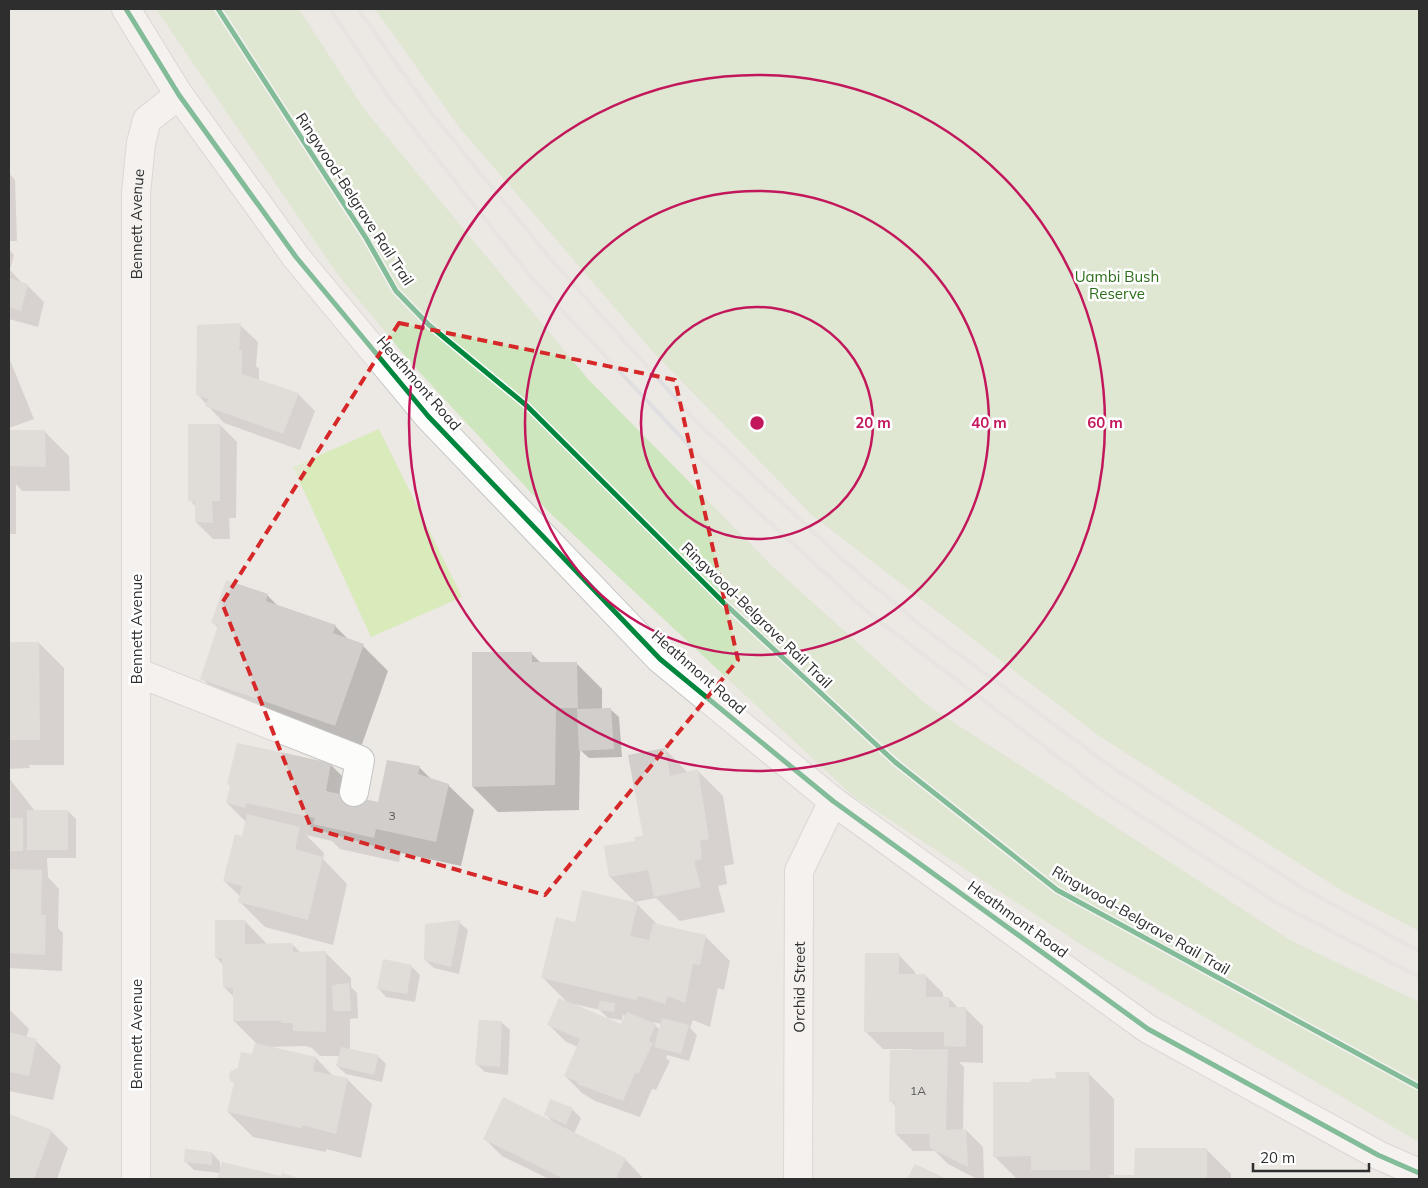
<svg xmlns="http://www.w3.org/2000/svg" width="1428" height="1188" viewBox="0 0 1428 1188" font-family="Mulish,sans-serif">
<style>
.green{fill:#cee6be}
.pitch{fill:#d9eabb}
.shadow{fill:#0003;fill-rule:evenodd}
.building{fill:#d1cecb}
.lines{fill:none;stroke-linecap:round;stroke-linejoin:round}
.minor-casing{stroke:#c5c4c5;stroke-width:30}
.minor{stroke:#fcfcfb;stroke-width:28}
.rail{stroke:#dfdfe1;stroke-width:4}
.cycleway-casing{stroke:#fff;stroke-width:8}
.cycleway{stroke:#00873e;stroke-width:5}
.marked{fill:none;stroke:#d62828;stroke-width:4;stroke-dasharray:10 6;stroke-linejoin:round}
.ring{fill:none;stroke:#c2185b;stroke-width:2.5}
.labels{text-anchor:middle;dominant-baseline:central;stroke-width:5;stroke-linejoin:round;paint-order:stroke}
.number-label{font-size:12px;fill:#585857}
.street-label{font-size:15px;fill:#2e2e2e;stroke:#fff}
.park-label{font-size:15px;fill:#2c6e1b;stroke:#fff}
.centre{fill:#c2185b;stroke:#fff;stroke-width:2.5}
.ring-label{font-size:15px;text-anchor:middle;font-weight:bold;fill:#c2185b;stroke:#fff;stroke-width:5;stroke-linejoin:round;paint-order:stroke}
</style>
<rect width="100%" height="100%" fill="#ece8e4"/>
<g class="green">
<path d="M156 9H299L364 109 588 379 772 566 927 705 1290 940 1419 1002V1142L1088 949 853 796 548 511 411 363 338 275Z"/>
<path d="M375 9H1419V931L1344 892 1099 736 813 516 653 352 459 127Z"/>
</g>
<path class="pitch" d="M379 429 462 597 371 637 293 467Z"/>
<g class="shadow">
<path d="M9 173 15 180 17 241H9Z"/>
<path d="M9 249 14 255 10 270 22 283 27 285 44 302 38 327 9 319Z"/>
<path d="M240 325 258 342 256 366 259 369V381L298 394 315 411 300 450 224 423 197 394Z"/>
<path d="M9 358 34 419 9 428Z"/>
<path d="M220 425 237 442 236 518H229L230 539H213L196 522V507L190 500Z"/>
<path d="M9 431H44L69 456 70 491H22L16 484V534H9Z"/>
<path d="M267 595 279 607 335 626 349 640 363 646 388 671 360 750 227 703 202 678 218 628 213 622Z"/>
<path d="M9 643H39L64 668V765H29L30 768 9 769Z"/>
<path d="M531 653 541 663 577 664 602 689V709H610L619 717 622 757 589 758 580 750 579 810 498 812 473 787Z"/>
<path d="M665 749 688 773 698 771 723 796 734 864 724 866 727 884 718 886 725 912 680 921 656 898 635 902 610 877 636 842 644 836Z"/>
<path d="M331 765 356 790 354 798 379 804 419 767 432 780 448 785 474 810 461 866 401 853 399 862 340 849 332 841 306 835 324 853 323 859 347 884 333 945 265 927 240 902 241 897 224 881 243 837 246 822 227 803 231 786 229 784Z"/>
<path d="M9 778 35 811H68L76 819V858H47L48 877 59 889 58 928 63 933 62 971 9 968Z"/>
<path d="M637 904 659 926 705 936 730 961 724 990 718 988 710 1027 693 1020 690 1028 697 1035 689 1061 667 1055 666 1058 670 1061 656 1090 652 1089 640 1117 595 1101 582 1093 565 1076 578 1047 566 1042 549 1025 567 1002 542 977 576 923ZM574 1004 600 1010 608 1018 622 1020 623 1015 627 1016 622 1026ZM652 1022 662 1024 660 1030Z"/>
<path d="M245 921 268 945 292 944 301 953H326L351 978V987L357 993 358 1018 350 1019V1050L378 1056 386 1064 382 1082 346 1074 337 1066 340 1056H320L312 1048 306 1046 268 1047 316 1058 334 1077 347 1079 372 1104 361 1158 326 1149V1152L253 1137 228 1112 235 1084 231 1080 253 1056 256 1043 234 1021V997L224 987 223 965 217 958Z"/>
<path d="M459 922 468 930 459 974 434 968 425 960Z"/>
<path d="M898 954 915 972V976H926L943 993V998H949L959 1009H966L983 1026V1063L959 1062 964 1067 963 1130H966L983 1147 984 1179H977L948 1164 935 1151H913L896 1134V1107L891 1101 913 1049H883L866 1032Z"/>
<path d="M384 961 412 967 420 975 415 1002 386 997 378 988Z"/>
<path d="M9 1009 29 1029 26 1038 36 1041 61 1066 53 1100 9 1091Z"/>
<path d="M501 1022 510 1030 508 1075 485 1072 476 1064Z"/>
<path d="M1089 1074 1114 1099V1176H1136L1206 1149 1231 1174V1179H1017L994 1156 1033 1083Z"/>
<path d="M572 1109 581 1118 574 1134 625 1159 642 1177 641 1179H549L502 1156 485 1139 555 1124 545 1114Z"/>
<path d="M9 1115 51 1131 68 1148 57 1179H9Z"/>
<path d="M212 1153 220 1162V1168L282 1178 283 1175 300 1179H219L220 1173 194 1170 186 1162Z"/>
</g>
<g class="building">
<path d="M9 278 28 284 21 311 9 307Z"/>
<path d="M241 323 239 350H242V374L299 393 283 434 205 406 208 399 196 395 197 325Z"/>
<path d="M188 424H220V501H212L213 523 195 522V502L188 501Z"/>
<path d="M9 430H45L46 467 9 466Z"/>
<path d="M226 580 268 594 266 601 336 625 333 633 364 644 335 726 200 679 218 625 211 623Z"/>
<path d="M9 642H39L40 740H9Z"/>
<path d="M472 652H532V662H577L578 708H556L555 785 472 787Z"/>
<path d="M611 708 614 749 579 751 577 709Z"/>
<path d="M237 743 331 763 326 791 378 802 387 760 420 766 418 774 449 784 436 842 376 829 374 838 313 824 315 818 246 803 245 808 226 803 230 785 227 784Z"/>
<path d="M665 748 670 776 698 769 709 839 700 841 702 859 694 861 701 887 654 897 648 870 609 877 604 846 635 841 634 837 643 836 628 755Z"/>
<path d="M9 782H11V818H23V851H9Z"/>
<rect x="27" y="810" width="41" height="40"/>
<path d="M247 814 300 827 295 849 323 857 308 920 238 902 242 886 223 881 235 834 242 836Z"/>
<path d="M9 869 42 870 41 915H46L45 955 9 953Z"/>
<path d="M582 890 638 903 630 936 649 940 653 923 706 935 700 965 693 964 685 1003 668 996 665 1004 639 996 636 1000 541 978 556 917 575 922Z"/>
<path d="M215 920H245V944L293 943V952L326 951V1032L293 1031V1023H281V1021H233V988L223 987 222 958H215Z"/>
<path d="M460 920 451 967 424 960 425 924Z"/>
<path d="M865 953H899V974H926V997H949V1007H966V1047L944 1046V1032H864Z"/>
<path d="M383 959 412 965 407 994 377 989Z"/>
<path d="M349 983 351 1011H333L332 985Z"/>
<path d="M559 998 621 1024 627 1012 656 1024 649 1041 653 1043 638 1074 635 1073 623 1101 577 1084 578 1082 564 1076 580 1039 547 1025Z"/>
<path d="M600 1001 615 1003 614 1012 598 1010Z"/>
<path d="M662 1018 689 1025 681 1054 654 1047Z"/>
<path d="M479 1020 502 1021 500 1067 475 1065Z"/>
<path d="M9 1032 37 1039 29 1076 9 1072Z"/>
<path d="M255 1043 316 1057 313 1071 348 1078 336 1134 302 1125 301 1128 227 1112 234 1083 230 1081 229 1075 231 1071 238 1068 241 1052 252 1054Z"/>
<path d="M341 1047 379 1055 374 1075 336 1066Z"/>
<path d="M948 1049 946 1130 966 1129 968 1167 930 1148 929 1134H895V1102H889L890 1050Z"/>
<path d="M1055 1072H1089L1090 1170H1031V1156L993 1157V1082H1031V1079L1056 1078Z"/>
<path d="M503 1097 626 1158 616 1179H564L483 1139Z"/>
<path d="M550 1099 573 1108 566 1125 544 1115Z"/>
<path d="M9 1114 52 1130 34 1179H9Z"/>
<path d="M1135 1148H1207V1179H1109V1175H1134Z"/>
<path d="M185 1149 212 1152V1165L184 1162Z"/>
<path d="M222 1162 281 1176 282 1173 302 1179H217Z"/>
<path d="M915 1164 947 1179H907Z"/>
</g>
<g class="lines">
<g class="minor-casing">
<g id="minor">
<path d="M126 9 179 95 296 257 428 416 660 659 833 801 1148 1029 1378 1155 1419 1173"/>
<path d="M136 672 360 760 354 792"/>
<path id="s1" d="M136 1179V193L141 143 147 120 179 95"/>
<path id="s2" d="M798 1179 799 871 833 801"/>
</g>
</g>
<use href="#minor" class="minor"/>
<g class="rail">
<path d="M330 9 386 94 532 278 710 468 870 614 1108 795 1272 900 1419 977"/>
<path d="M358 9 432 114 549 257 696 421 843 560 929 632 1117 771 1301 887 1419 951"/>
</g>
<g class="cycleway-casing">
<g id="cycleway">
<path d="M126 9 179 95 296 257 428 416 660 659 833 801 1148 1029 1378 1155 1419 1173"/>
<path d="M218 9 366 238 396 291 429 325 527 406 725 604 895 762 1057 890 1419 1087"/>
</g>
</g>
<use href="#cycleway" class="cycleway"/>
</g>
<path d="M0 0H1428V1188H0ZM399 323 675 380 738 660 545 895 311 828 222 603Z" fill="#ece8e4" fill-opacity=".55" fill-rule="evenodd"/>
<path class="marked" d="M399 323 675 380 738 660 545 895 311 828 222 603Z"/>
<g class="ring">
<circle cx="757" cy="423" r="116"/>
<circle cx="757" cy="423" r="232"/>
<circle cx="757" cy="423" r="348"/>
</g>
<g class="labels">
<g class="number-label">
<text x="392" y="815">3</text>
<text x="918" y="1090">1A</text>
</g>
<g class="street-label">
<text transform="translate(355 199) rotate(57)">Ringwood-Belgrave Rail Trail</text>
<text stroke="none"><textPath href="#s1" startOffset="955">Bennett Avenue</textPath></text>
<text transform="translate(419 383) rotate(49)">Heathmont Road</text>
<text transform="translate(757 615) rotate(44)">Ringwood-Belgrave Rail Trail</text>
<text transform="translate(136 629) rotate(-90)">Bennett Avenue</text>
<text transform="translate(699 672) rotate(41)">Heathmont Road</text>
<text transform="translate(1018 919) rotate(36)">Heathmont Road</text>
<text transform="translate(1141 920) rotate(30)">Ringwood-Belgrave Rail Trail</text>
<text stroke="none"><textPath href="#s2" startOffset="192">Orchid Street</textPath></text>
<text transform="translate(136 1034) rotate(-90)">Bennett Avenue</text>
</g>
<g class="park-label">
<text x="1117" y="276">Uambi Bush<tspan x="1117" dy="17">Reserve</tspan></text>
</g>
</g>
<circle cx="757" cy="423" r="8" class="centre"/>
<g class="ring-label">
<text x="873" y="428">20 m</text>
<text x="989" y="428">40 m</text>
<text x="1105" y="428">60 m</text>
</g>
<rect width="1428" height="1188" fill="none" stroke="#2e2e2e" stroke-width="20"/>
<path d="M1253 1163v8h116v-8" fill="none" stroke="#2e2e2e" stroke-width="2.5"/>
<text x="1260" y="1163" font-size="15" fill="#2e2e2e" stroke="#ffffff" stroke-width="4" paint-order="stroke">20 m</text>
</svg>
